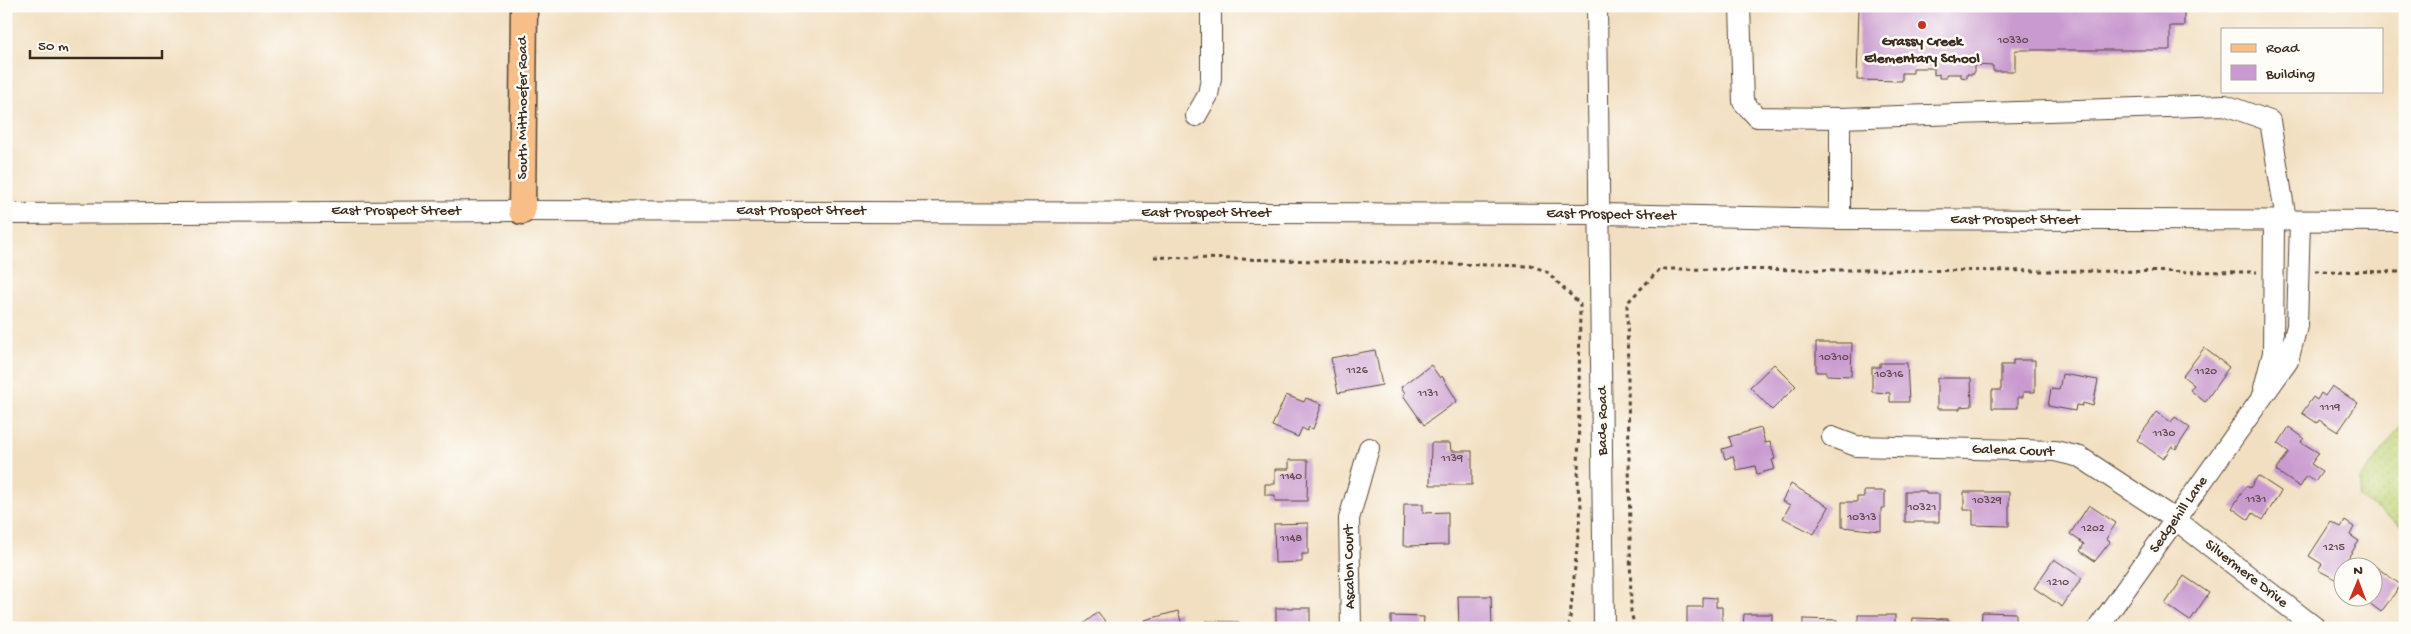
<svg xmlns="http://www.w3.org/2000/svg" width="2411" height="634" viewBox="0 0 2411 634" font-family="'Gochi Hand',sans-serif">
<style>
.grass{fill:url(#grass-dots);stroke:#7e7e4a}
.building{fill:#c99acf}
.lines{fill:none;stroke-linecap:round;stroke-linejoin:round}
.minor-casing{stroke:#564536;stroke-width:22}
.major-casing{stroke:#564536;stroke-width:29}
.path{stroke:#564536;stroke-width:3;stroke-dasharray:4 4;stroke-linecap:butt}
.minor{stroke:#fff;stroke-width:20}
.major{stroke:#f7be87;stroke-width:26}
.poi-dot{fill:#c8321e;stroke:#fdfcf7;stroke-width:2}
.labels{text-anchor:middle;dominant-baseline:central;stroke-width:5;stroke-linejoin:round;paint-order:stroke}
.number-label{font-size:12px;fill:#5e464a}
.poi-label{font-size:15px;font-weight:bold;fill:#3b2a1e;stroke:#fdfcf7}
.street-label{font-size:15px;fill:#3b2a1e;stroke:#fdfcf7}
</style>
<defs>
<pattern id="grass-dots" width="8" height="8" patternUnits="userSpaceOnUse" patternTransform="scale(1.25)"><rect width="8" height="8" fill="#c0d376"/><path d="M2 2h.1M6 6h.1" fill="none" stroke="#a6b566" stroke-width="1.8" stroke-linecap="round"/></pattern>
</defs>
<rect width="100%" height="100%" fill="#fdfcf7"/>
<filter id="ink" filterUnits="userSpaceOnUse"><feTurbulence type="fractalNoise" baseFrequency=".02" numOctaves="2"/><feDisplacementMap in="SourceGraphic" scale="10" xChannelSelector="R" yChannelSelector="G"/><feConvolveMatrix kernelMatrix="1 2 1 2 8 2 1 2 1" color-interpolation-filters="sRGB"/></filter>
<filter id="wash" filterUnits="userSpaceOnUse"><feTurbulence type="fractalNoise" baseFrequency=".0096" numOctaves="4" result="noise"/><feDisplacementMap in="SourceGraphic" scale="20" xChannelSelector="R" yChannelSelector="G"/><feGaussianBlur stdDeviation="1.12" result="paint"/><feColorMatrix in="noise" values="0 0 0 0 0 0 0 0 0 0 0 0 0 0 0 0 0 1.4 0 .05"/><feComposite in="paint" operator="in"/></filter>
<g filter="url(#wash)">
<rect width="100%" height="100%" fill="#f2dfc1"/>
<path class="grass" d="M2405 420V528L2359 497 2360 480Z"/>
<g id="blocks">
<g class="building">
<path d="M1859 6H2184V26H2170V50H2015V71H1993V66L1974 65V74H1967V78L1961 77V74H1946V78H1939V74L1934 75V68H1913V73H1902V81L1857 80Z"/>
<path d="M1816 343H1852L1851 376 1826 375V372H1816Z"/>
<path d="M2204 348 2229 367 2205 402 2190 390 2194 385 2183 376Z"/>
<path d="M1375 350 1382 385 1338 393 1331 358Z"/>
<path d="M2013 360H2035V392H2023V397H2018V408H1992V390H2001V365H2013Z"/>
<path d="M1880 363H1907L1909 402H1890V393L1872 392V367H1880Z"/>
<path d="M1774 364 1796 386 1772 410 1750 387Z"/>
<path d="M1431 365 1440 378 1442 376 1457 401 1424 425 1403 395 1405 393 1401 387Z"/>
<path d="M2062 374 2098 380 2093 406 2083 403 2082 406 2076 405 2075 411 2048 406 2051 389 2059 390Z"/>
<path d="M1937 378H1971L1972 406 1960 407V409H1937Z"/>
<path d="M2332 386 2358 403 2338 432 2319 420 2317 423 2302 413 2313 397 2317 400 2321 393 2325 396Z"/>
<path d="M1286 395 1304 402 1306 398 1322 404 1313 429 1309 427 1307 431 1302 428 1298 437 1272 426Z"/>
<path d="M2157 412 2171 422 2175 417 2190 428 2176 449 2172 446 2163 459 2137 440Z"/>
<path d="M2289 427 2304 438 2301 442 2319 453 2311 464 2322 471 2315 481 2307 476 2300 487 2276 471 2289 452 2278 444Z"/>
<path d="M1761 428 1765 443 1770 442 1775 459 1772 460 1775 469 1757 474 1755 466 1737 470 1733 456 1725 459 1722 449 1732 446 1729 437Z"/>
<path d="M1431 443H1450L1451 451H1472V485H1430Z"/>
<path d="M1289 460H1308L1307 501H1275V495H1265V484H1275V469H1289Z"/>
<path d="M2258 476 2281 491 2263 520 2253 513 2249 520 2232 508 2246 486 2250 488Z"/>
<path d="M1791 484 1829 507 1814 534 1783 518 1790 505 1782 501Z"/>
<path d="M1864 491H1885V508H1881V531L1842 527V502H1857V497H1864Z"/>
<path d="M1905 491H1926V494H1939V522H1905Z"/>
<path d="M1964 492H2009V526L1973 525V510H1964Z"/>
<path d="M1404 504H1423V513L1448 512V545L1403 546Z"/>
<path d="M2089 505 2116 523 2106 539 2110 542 2095 561 2080 551 2084 544 2070 534Z"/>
<path d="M2345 521 2354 527 2350 535 2359 541 2344 564 2347 566H2344V574L2339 581 2318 570 2322 564 2309 556 2331 522 2341 527Z"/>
<path d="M1308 523V554H1302V562L1275 563 1274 524Z"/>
<path d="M2054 559 2082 578 2062 607 2034 588Z"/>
<path d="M2372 564 2401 585 2381 612 2360 596H2374V566H2370Z"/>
<path d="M2184 576 2209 593 2190 621 2165 604Z"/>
<path d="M1458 596H1491L1492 628H1459Z"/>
<path d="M1703 597 1716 598V607H1722V628H1687V607H1703Z"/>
<rect x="1276" y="608" width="34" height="20"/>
<path d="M1178 611 1183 628H1147L1145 620Z"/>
<path d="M1098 612 1110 628H1078Z"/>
<path d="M1982 612 2016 613V628H1981Z"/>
<path d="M1744 614H1772V628H1743Z"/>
<rect x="1858" y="615" width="37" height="13"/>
<path d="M1391 616 1424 617 1423 628H1391Z"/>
<path d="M1913 618 1948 619V628H1912Z"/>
<path d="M1803 619 1838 620V628H1803Z"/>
<path d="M1206 621 1239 622V628H1206Z"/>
</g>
</g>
</g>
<g filter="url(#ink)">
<use href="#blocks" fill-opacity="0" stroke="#564536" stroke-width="1"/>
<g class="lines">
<g class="minor-casing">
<g id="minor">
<path d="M1597 6 1604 628"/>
<path d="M1740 6 1743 102 1757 117 1840 118"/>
<path d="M1196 116 1208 95 1211 78V6"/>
<path d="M6 214 522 211 1601 214 1840 219 2405 221"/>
<path d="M1840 219V118L2225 105 2270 121 2286 220"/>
<path d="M2264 388 2273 353 2274 221"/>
<path d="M1832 437 1856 446 2055 451 2080 457 2176 520 2316 628"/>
<path d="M1351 628 1349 519 1369 448"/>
<path d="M2098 628 2288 361 2297 326 2300 221"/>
</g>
</g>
<g class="major-casing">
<path id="major" d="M522 211 524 6"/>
</g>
<g class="path">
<path d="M1154 257 1531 266 1546 271 1580 304 1578 488 1581 506 1569 628"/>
<path d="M2315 271 2405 272"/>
<path d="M1635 628 1631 612 1627 303 1660 269 2257 272"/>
</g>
<use href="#minor" class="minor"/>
<use href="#major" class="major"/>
</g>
</g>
<circle class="poi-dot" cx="1922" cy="25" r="5"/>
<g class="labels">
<g class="number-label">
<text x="2013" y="41">10330</text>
<text x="1834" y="358">10310</text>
<text x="1357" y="371">1126</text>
<text x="2206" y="372">1120</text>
<text x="1889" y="375">10316</text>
<text x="1428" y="394">1131</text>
<text x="2330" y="408">1119</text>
<text x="2164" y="434">1130</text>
<text x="1452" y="459">1139</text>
<text x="1291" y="477">1140</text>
<text x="2256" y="500">1131</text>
<text x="1987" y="501">10329</text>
<text x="1922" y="508">10321</text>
<text x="1862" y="518">10313</text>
<text x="2093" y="529">1202</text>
<text x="1291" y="539">1148</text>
<text x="2334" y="548">1215</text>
<text x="2058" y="583">1210</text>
</g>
<g class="poi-label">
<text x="1922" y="42">Grassy Creek<tspan x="1922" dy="17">Elementary School</tspan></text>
</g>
<g class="street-label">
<text transform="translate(523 108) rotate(-90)">South Mitthoefer Road</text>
<text x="396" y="211">East Prospect Street</text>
<text x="801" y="211">East Prospect Street</text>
<text x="1206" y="213">East Prospect Street</text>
<text transform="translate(1611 215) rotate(1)">East Prospect Street</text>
<text x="2015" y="220">East Prospect Street</text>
<text transform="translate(1603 421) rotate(-90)">Bade Road</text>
<text transform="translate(2013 451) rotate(2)">Galena Court</text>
<text transform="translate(2179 515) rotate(-55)">Sedgehill Lane</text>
<text transform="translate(1350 567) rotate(-91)">Ascalon Court</text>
<text transform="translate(2246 574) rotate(38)">Silvermere Drive</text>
</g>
</g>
<rect width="2411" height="634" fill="none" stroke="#fdfcf7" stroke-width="25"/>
<rect x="2221" y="28" width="162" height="65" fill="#fdfcf7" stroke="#afa8a0"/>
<rect x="2231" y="44" width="25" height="8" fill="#f7be87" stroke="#afa8a0"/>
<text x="2266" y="52" font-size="15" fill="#3b2a1e">Road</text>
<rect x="2231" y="65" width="25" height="15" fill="#c99acf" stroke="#afa8a0"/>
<text x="2266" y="78" font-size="15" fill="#3b2a1e">Building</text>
<g transform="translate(2358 582) rotate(1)"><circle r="24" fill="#fdfcf7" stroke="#afa8a0"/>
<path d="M0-4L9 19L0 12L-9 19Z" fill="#c8321e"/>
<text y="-8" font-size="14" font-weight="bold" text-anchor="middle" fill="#3b2a1e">N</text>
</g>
<path d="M30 50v8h132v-8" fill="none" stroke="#3b2a1e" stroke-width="2.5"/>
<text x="38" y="50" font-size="15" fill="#3b2a1e" stroke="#fdfcf7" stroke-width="4" paint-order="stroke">50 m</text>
</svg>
